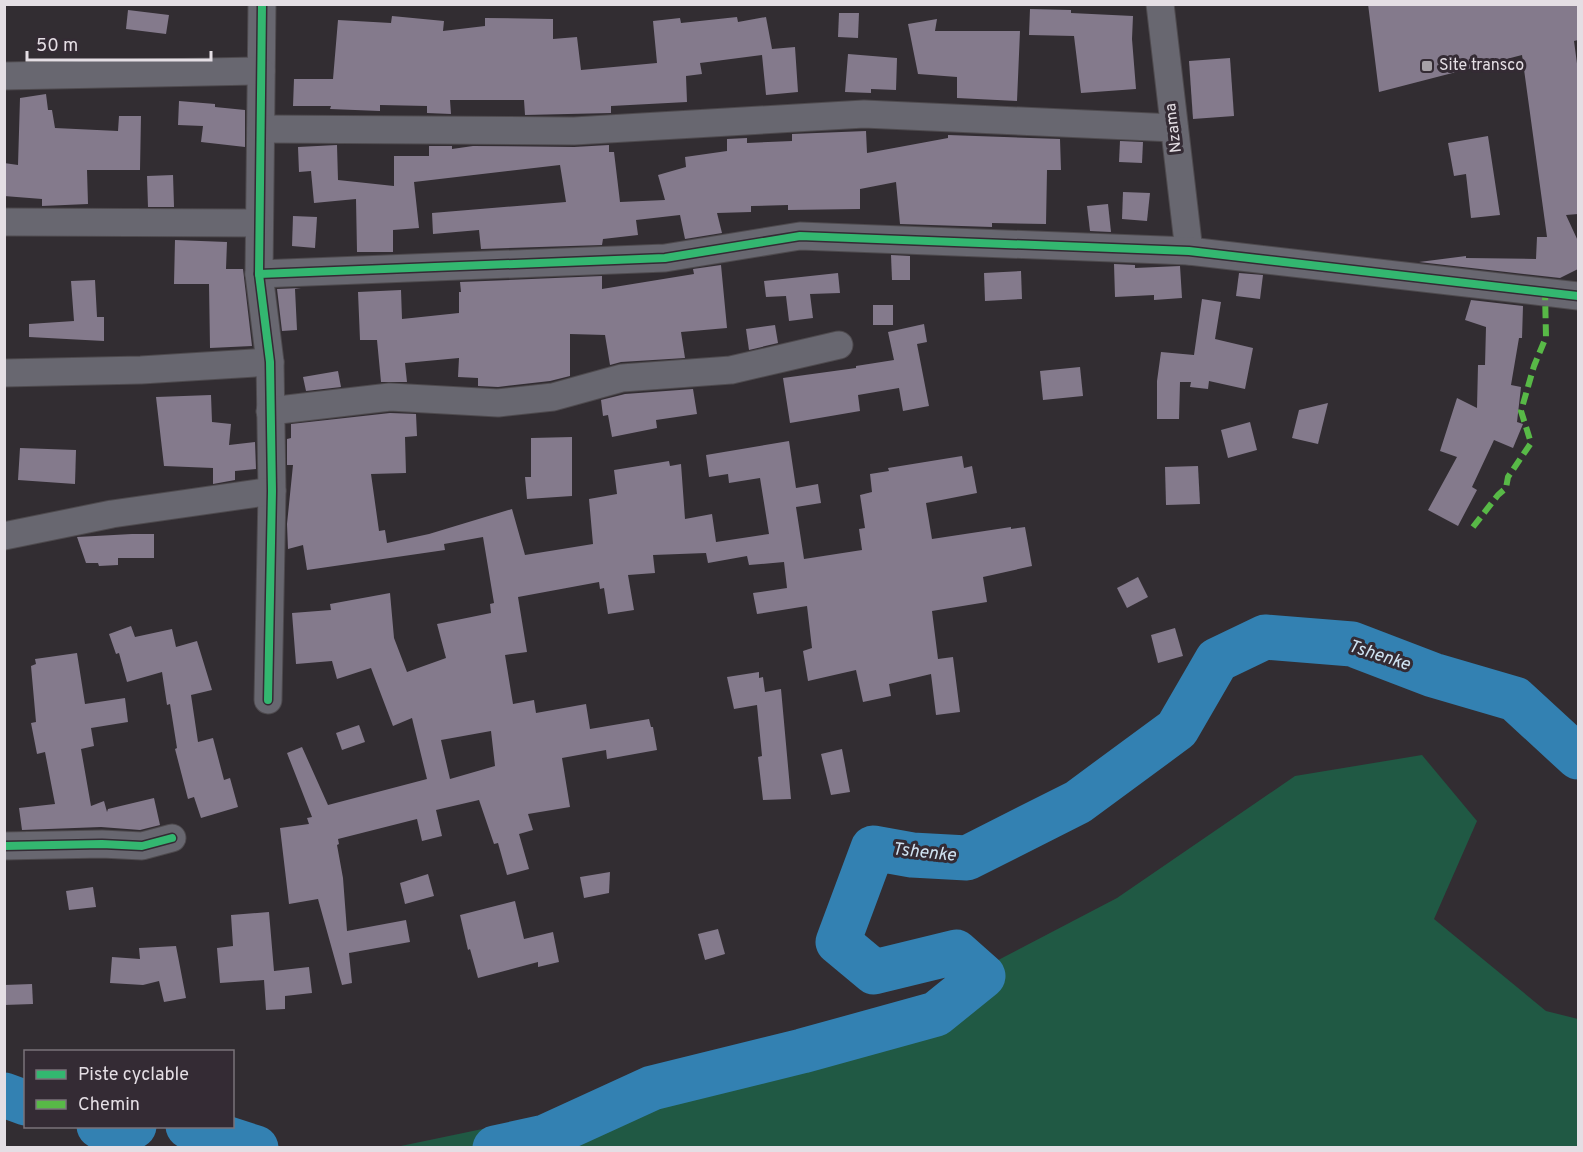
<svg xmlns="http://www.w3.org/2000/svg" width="1583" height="1152" viewBox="0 0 1583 1152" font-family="Overpass,sans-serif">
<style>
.green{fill:#205944}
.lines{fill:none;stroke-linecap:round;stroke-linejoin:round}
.river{stroke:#3381b2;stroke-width:45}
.building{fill:#847a8c;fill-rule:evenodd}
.minor-casing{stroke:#4e4a4e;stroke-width:29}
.minor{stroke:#686770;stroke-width:27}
.quiet{stroke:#58b947;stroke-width:6;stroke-dasharray:12 6;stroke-linecap:butt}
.cycleway-casing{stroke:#342b34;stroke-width:11}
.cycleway{stroke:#33b770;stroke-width:8}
.poi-dot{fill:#a6a0a6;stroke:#342b34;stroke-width:2}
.labels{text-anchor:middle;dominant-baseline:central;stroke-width:6;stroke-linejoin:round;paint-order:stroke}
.poi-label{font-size:16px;fill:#e4dee4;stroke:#342b34;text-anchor:start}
.street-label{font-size:16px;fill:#e4dee4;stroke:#342b34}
.water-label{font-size:18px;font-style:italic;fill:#d0e3f2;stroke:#342b34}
</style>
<rect width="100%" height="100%" fill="#322d32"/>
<path class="green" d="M1422 755 1477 821 1434 919 1546 1011 1578 1019V1147H396L718 1080 956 982 1117 898 1295 776Z"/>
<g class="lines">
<g class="river">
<path d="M4 1095 26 1103"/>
<path d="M99 1126 108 1129 134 1126"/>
<path d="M188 1126 256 1148"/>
<path d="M495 1148 545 1137 652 1088 802 1051 936 1014 983 976 956 952 874 972 838 942 873 848 912 855 967 858 1078 802 1177 729 1217 660 1265 637 1352 644 1433 675 1515 699 1578 757"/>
</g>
</g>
<g class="building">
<path d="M1368 4H1578V40L1574 41 1578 71V214L1566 215 1578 241V269L1560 278 1419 262 1466 256V258L1536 259 1537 237H1547L1522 55 1379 92Z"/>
<path d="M1030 9 1071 10V13L1133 16 1132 39 1136 89 1081 93 1074 36 1029 35Z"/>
<path d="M128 10 169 15 166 34 126 29Z"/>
<path d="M839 13H859L858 38 838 37Z"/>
<path d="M392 16 444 21 443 31 485 26V18L553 19V39L577 37 581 70 657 63 653 21 680 18 681 23 737 17 738 22 766 17 772 49 795 47 798 92 766 95 762 55 700 63 702 74 686 76 687 102 611 106V113L525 115 524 100H450L451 114 427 113V106L380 105V111L330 109 331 106H293L294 79H333L338 20 391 23Z"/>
<path d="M937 19 935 31H1020L1017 101 957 98V77L918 74 908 24Z"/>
<path d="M848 54 897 58 896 90 871 89V93L845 92Z"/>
<path d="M1230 58 1234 116 1193 119 1189 61Z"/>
<path d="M46 94 48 110H52L55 128 118 131 119 116H141L140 170H87L88 204 42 206V199L4 196V163L18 165 20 98Z"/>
<path d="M179 101 215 104V107L245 110V147L201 142 203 126 178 125Z"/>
<path d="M866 131 867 153 948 138V135L1060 139 1061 170H1047L1046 224 992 223V227L900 224 896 182 860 189V209L788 210V205L751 206V212L717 213 722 233 685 239 680 215 636 220 638 235 603 239 602 245 481 249 479 230 433 234 432 213 566 202 560 165 414 182 419 228 393 230V252H357L356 199 314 203 311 171 299 172 298 147 337 145 338 180 394 186V156H429V146H452V149L473 146 574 147 609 145V152H614L620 202 665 200 658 175 686 167 685 157 727 151V139L747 138V143L792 141V134Z"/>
<path d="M1488 136 1500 215 1471 218 1466 174 1454 176 1448 143Z"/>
<path d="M1120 141 1143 142 1142 163 1119 162Z"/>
<path d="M173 175 174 207H148L147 176Z"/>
<path d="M1123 192 1150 193 1147 221 1122 219Z"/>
<path d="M1108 204 1111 232 1090 231 1087 206Z"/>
<path d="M293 216 317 217 315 248 292 246Z"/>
<path d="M175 240 227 242 226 269H243L252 346 210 348 209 284H174Z"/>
<path d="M891 255 910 256V280H892Z"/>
<path d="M1114 264 1135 265V268L1180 266 1182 298 1154 300V295L1115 297Z"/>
<path d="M721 265 727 328 681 332 685 358 621 362 610 365 605 335 570 334V376L550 381 498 387 478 386V378L458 377 459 358 405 363 407 382H381L377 340H360L358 292 401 290 402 319 459 313V292H461L460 282 602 276V289L694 274 693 269Z"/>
<path d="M1021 271 1022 299 985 301 984 273Z"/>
<path d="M838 273 840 293 810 294 813 318 789 321 786 296 766 297 764 281Z"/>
<path d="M1239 273 1263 275 1260 299 1236 296Z"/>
<path d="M95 280 97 317H104V341L29 337V324L74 321 71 281Z"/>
<path d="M301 288 295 289 297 330 282 331 277 289Z"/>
<path d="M1202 299 1221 302 1215 339 1253 348 1245 389 1209 381 1208 389 1190 387 1191 382H1180L1179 419H1157V381L1161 352 1194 355Z"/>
<path d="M1471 300 1523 306 1522 338H1519L1511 385 1521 387 1517 422 1523 424 1513 448 1494 440 1472 487 1477 490 1458 526 1428 510 1457 457 1440 451 1457 398 1477 408 1478 365H1485L1486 327 1465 320Z"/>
<rect x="873" y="305" width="20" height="20"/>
<path d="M924 324 927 342 917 344 929 406 903 411 899 388 858 395 860 411 790 423 783 378 856 368V366L894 360 888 332Z"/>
<path d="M775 325 778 343 749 350 746 329Z"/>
<path d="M1080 367 1083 396 1043 400 1040 371Z"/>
<path d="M338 371 341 387 306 391 303 377Z"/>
<path d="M693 389 697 414 656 420 657 428 612 437 608 415 603 416 601 400 625 394Z"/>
<path d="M211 395 212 422 231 424 229 445 255 442 256 469 235 471V480L213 484V468L164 466 156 397Z"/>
<path d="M1328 403 1318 444 1292 438 1299 410Z"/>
<path d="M390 413 416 414 417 436 405 437 406 473 371 474 379 531 385 530 387 543 429 534 512 509 525 555 593 544 589 499 617 494 614 470 669 461 670 466 681 464 685 519 712 514 716 542 769 534 760 478 729 483 728 474 709 477 706 455 789 441 796 488 818 484 821 503 796 507 804 559 862 550 859 529 865 528 860 495 872 492 870 474 889 471 888 468 962 456 964 468 972 466 977 493 926 503 932 539 1011 527V529L1025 527 1032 566 983 577 987 602 932 611 938 659 953 657 960 712 936 715 931 674 889 684 891 696 863 702 856 670 808 681 803 651 812 648 807 606 757 614 753 593 787 588 784 562 749 565 747 556 708 563 706 553 653 555 655 573 628 575 634 610 608 614 604 588 600 589 599 582 518 597 527 652 505 655 513 704 534 700 536 713 586 704 590 729 649 719 651 727H653L657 750 607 759 606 750 562 758 570 807 528 814 533 830 519 834 529 869 507 875 498 843 494 844 479 800 436 810 442 836 422 841 417 819 338 839 339 844 337 845 343 878 347 931 406 920 410 942 349 953 352 983 342 985 318 899 289 904 280 828 309 824 307 818 312 817 287 753 302 747 328 805 427 779 412 718 393 726 371 668 337 679 332 661 296 664 292 613 331 610 330 604 390 593 394 638 407 672 446 658 437 624 491 613 490 604 494 603 483 537 444 544 445 550 307 570 303 545 288 549 287 524 293 465H287V439L291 438V424ZM491 731 495 766 450 779 441 740Z"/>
<path d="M1250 422 1257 450 1228 458 1221 430Z"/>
<path d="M572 437V496L527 499 525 477H531V438Z"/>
<path d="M20 448 76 450 75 484 18 480Z"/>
<path d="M1198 466 1200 504 1166 505 1165 467Z"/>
<path d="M132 534H154V558H118V565L99 566 98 563H86L77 537Z"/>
<path d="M1138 577 1148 597 1127 608 1117 588Z"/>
<path d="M131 626 135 637 172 629 176 647 197 641 212 690 191 695 198 742 213 738 224 780 230 778 238 807 201 818 194 797 188 799 175 749 177 748 170 704 167 705 162 672 127 682 119 653 116 654 109 634Z"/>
<path d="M1175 628 1183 656 1158 663 1151 635Z"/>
<path d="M77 653 85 704 125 698 128 722 91 728 94 746 81 749 91 806 104 801 107 812 108 809 154 798 160 825 140 830 101 827 22 830 19 808 55 804 45 752 37 754 31 723 36 722 31 666 36 664 35 659Z"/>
<path d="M759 672V678L763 677 765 692 781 689 791 799 763 800 758 757 762 756 757 705 734 709 727 677Z"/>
<path d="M359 725 365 742 342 750 336 733Z"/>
<path d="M842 749 850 792 831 795 821 754Z"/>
<path d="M610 872 609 893 584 898 580 877Z"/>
<path d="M428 874 434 896 405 904 400 883Z"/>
<path d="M93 887 96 907 69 910 66 891Z"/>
<path d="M515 901 524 939 553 932 559 962 538 967V962L478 978 470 949 468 950 460 915Z"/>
<path d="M269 912 274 971 309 967 312 993 285 996V1009L266 1010 264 980 220 983 217 948 233 946 231 915Z"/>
<path d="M718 929 725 954 705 960 698 934Z"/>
<path d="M176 946 186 998 164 1002 159 981 143 985 110 983 112 957 140 959 139 948Z"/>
<path d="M32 984 33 1004 4 1005V985Z"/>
</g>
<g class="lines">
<g class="minor-casing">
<g id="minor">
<path d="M262 4 259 274 270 362 272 491 268 700"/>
<path d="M1160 4 1189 251"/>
<path d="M4 76 261 71"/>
<path d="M261 129 574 131 864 114 1174 128"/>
<path d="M4 222 258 223"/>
<path d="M259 274 665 258 800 236 1189 251 1578 296"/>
<path d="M4 373 141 370 270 362"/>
<path d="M270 411 390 397 498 403 553 397 622 378 731 370 839 345"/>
<path d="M4 536 112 514 272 491"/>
<path d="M4 846 102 844 142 846 172 838"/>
</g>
</g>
<use href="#minor" class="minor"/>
<path class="quiet" d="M1473 527 1498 495 1506 488 1508 477 1531 443 1521 411 1534 366 1546 337 1545 292"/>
<g class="cycleway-casing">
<g id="cycleway">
<path d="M262 4 259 274 270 362 272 491 268 700"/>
<path d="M259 274 665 258 800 236 1189 251 1578 296"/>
<path d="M4 846 102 844 142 846 172 838"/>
</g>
</g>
<use href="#cycleway" class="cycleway"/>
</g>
<rect class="poi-dot" x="1421" y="60" width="12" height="12" rx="3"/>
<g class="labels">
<g class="poi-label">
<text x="1439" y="66">Site transco</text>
</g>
<g class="street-label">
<text transform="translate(1174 128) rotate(-97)">Nzama</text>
</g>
<g class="water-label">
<text transform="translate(1379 656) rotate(18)">Tshenke</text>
<text transform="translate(924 853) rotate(6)">Tshenke</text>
</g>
</g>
<rect width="1583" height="1152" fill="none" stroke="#e4dee4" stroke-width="12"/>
<rect x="24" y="1050" width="210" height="78" fill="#342b34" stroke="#7a737a" stroke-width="1.5"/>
<rect x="36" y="1070" width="30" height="9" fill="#33b770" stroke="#7a737a" stroke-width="1.5"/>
<text x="78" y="1080" font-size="18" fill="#e4dee4">Piste cyclable</text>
<rect x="36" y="1100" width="30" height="9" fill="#58b947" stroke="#7a737a" stroke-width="1.5"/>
<text x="78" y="1110" font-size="18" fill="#e4dee4">Chemin</text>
<path d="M27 51v9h184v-9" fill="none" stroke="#e4dee4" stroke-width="3"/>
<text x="36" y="51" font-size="18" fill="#e4dee4" stroke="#342b34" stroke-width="4.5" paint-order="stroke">50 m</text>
</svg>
